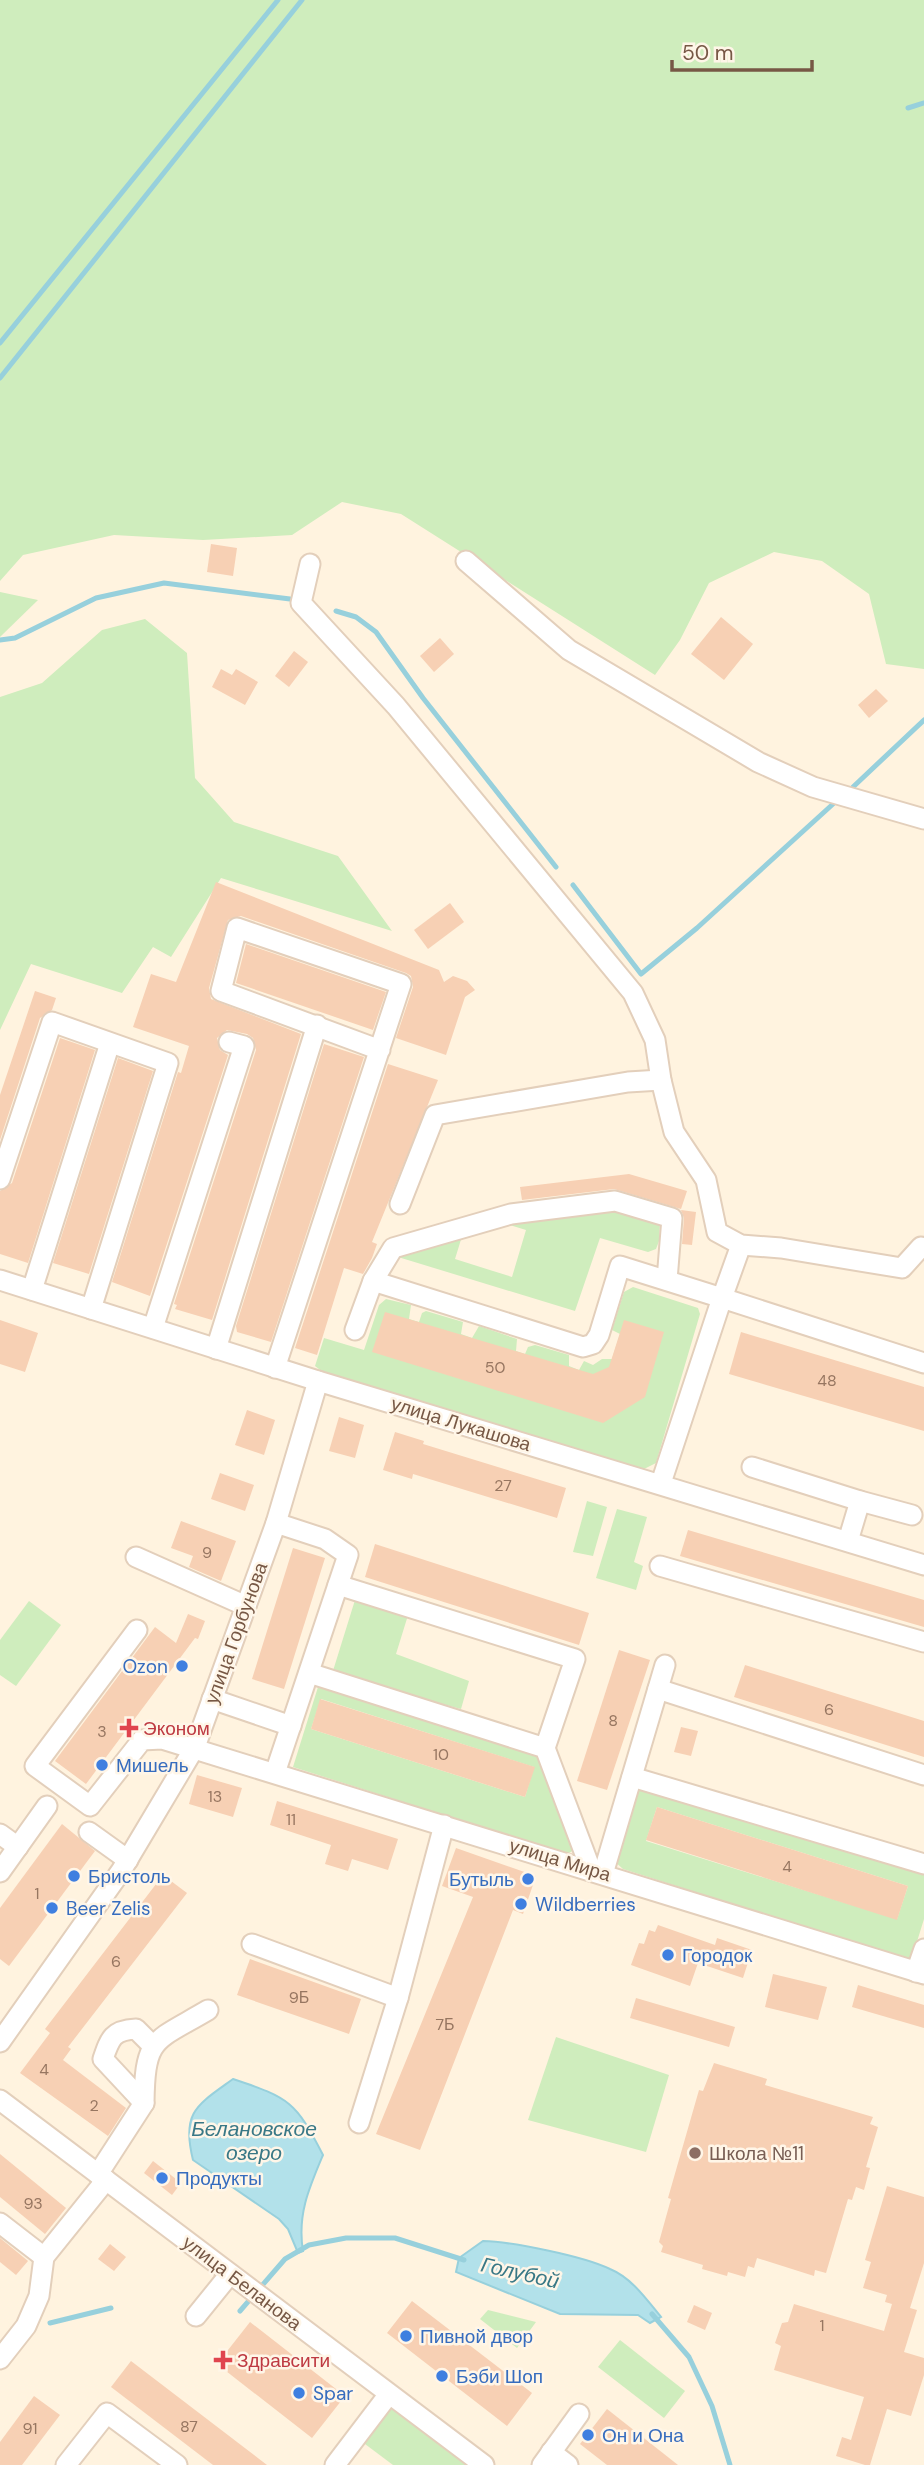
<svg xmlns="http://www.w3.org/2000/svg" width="924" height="2465" viewBox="0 0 924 2465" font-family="'DM Sans',sans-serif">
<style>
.green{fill:#cfedbd;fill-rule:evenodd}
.water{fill:#b2e1ea;stroke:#97d0dc;stroke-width:2}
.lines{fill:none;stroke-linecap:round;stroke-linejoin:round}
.stream{stroke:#97d0dc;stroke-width:5}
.building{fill:#f7d0b4}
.minor-casing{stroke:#e3cfbb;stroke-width:23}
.minor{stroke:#fff;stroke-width:19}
.shop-dot{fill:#3f7fe0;stroke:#fff6e8;stroke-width:2.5}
.health-dot{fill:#e0444e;stroke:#fff6e8;stroke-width:2.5}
.education-dot{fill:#8d6e63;stroke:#fff6e8;stroke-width:2.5}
.labels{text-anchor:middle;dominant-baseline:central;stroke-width:5;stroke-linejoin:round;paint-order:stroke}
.number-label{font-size:16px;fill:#977661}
.street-label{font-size:19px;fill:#775845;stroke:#fff6e8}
.shop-label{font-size:19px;fill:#366cbe;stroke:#fff6e8;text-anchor:start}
.health-label{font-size:19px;fill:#be3a42;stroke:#fff6e8;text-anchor:start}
.education-label{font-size:19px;fill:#785e54;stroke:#fff6e8;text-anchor:start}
.water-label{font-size:21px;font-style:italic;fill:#397886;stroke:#fff6e8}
</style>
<rect width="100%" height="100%" fill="#fff3df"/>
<g class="green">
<path d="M0 0H924V669L886 664 869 594 822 561 774 552 709 583 680 640 655 675 401 514 342 502 292 535 203 540 114 535 23 555 0 581Z"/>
<path d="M0 592 38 600 0 637Z"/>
<path d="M145 619 187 653 195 778 234 822 338 856 392 931 221 878 171 957 153 947 122 993 31 964 0 1030V697L42 683 102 630Z"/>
<path d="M617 1207 660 1223 659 1241 656 1249 648 1252 600 1238 575 1311 398 1257 406 1250 463 1233 455 1259 512 1277 526 1230 503 1223Z"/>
<path d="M633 1287 698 1308 700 1314 656 1463 640 1471 324 1373 315 1366 324 1338 364 1350 379 1305 386 1299 411 1305 409 1319 419 1322 422 1313 426 1311 463 1322 461 1334 472 1338 479 1326 517 1339 516 1351 525 1354 528 1347 535 1345 569 1355V1366L579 1370 584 1361 593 1365 602 1359H612L620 1334 612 1330 624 1292Z"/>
<path d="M587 1501 607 1507 593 1556 573 1552Z"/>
<path d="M617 1509 647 1517 634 1562 643 1566 636 1590 596 1578Z"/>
<path d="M355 1600 409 1612 396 1654 469 1681 461 1709 332 1674Z"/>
<path d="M29 1601 61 1625 16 1686 0 1675V1640Z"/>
<path d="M318 1687 539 1756 576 1849 567 1854 293 1767ZM321 1699 534 1767 525 1797 311 1729Z"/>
<path d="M642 1787 924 1875V1919L911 1961 623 1869 613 1860 634 1792ZM657 1807 908 1886 897 1919 646 1841Z"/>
<path d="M556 2037 669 2075 646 2152 528 2120Z"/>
<path d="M488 2310 536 2322 517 2348 480 2319Z"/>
<path d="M620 2340 685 2391 664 2418 598 2367Z"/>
<path d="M394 2409 400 2411 466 2465H393L361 2441 387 2411Z"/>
</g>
<g class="water">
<path d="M233 2079C290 2098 296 2102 323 2155 309 2188 297 2215 303 2251L298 2253 288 2229 279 2219 193 2160C181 2112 197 2105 233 2079Z"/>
<path d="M483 2241C513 2242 583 2256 610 2269 632 2278 647 2300 661 2317L650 2323 638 2315 560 2314 456 2272 459 2258Z"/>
</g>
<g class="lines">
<g class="stream">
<path d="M908 108 924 103"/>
<path d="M0 343 278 0"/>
<path d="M0 378 302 0"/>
<path d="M336 611 356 617 376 632 423 698 556 867"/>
<path d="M0 640 15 638 96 598 164 583 290 599"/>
<path d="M853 787 924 720"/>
<path d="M573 885 641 974 697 928 833 804"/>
<path d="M240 2311 285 2259 309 2245 346 2238H395L464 2260"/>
<path d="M652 2314 689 2357 712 2406 730 2465"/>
<path d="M50 2323 111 2308"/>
</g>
</g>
<g class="building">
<path d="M211 544 237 548 233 576 207 572Z"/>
<path d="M721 617 753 644 724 680 691 654Z"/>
<path d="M440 638 454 654 434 672 420 656Z"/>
<path d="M294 651 308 662 289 687 275 676Z"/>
<path d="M221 669 232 675 236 669 258 682 245 705 212 687Z"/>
<path d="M876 689 888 701 869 718 858 705Z"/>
<path d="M216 882 439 970 444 982 453 976 467 981 475 990 465 997 446 1055 396 1038 413 987 411 976 406 973 241 916 228 920 209 988 211 999 301 1034 212 1320 175 1309 177 1305 174 1304 256 1050 253 1038 247 1034 227 1030 217 1038 220 1050 228 1055 150 1296 112 1282 178 1072 181 1073 189 1046 133 1027 151 974 176 982Z"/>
<path d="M450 903 464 922 428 949 414 930Z"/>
<path d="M246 944 386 992 373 1030 236 983Z"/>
<path d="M35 991 56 998 52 1010 40 1018 0 1140V1095Z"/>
<path d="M60 1038 95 1050 28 1263 0 1254V1191L12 1183Z"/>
<path d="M324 1044 364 1057 271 1342 237 1332 236 1326Z"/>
<path d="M118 1058 153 1071 89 1274 53 1263Z"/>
<path d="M388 1064 438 1080 372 1242 377 1244 372 1258 363 1274 344 1268 317 1355 295 1348Z"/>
<path d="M629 1174 687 1191 681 1209 614 1189 522 1200 520 1187Z"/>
<path d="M681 1210 696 1212 692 1245 682 1244 684 1218Z"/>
<path d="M385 1312 593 1374 609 1367 624 1320 664 1332 645 1397 603 1423 372 1352Z"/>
<path d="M0 1320 38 1333 25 1372 0 1364Z"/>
<path d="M741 1332 924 1387V1431L729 1374Z"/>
<path d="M247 1410 275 1420 264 1455 235 1445Z"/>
<path d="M339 1417 364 1425 355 1458 329 1451Z"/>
<path d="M395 1432 424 1441 423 1444 566 1488 557 1518 413 1474 412 1479 383 1470Z"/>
<path d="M220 1473 254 1485 245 1511 211 1499Z"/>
<path d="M181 1521 236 1541 221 1581 189 1567 193 1556 171 1548Z"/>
<path d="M688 1530 924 1600V1627L680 1556Z"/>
<path d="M375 1544 589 1613 579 1645 365 1577Z"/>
<path d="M293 1548 325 1558 284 1689 252 1679Z"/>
<path d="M188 1614 205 1621 198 1639 195 1638 86 1784 55 1761 155 1627 176 1643Z"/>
<path d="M619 1650 650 1660 607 1790 577 1781Z"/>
<path d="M745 1665 924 1721V1757L734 1697Z"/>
<path d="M320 1699 535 1767 525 1797 311 1729Z"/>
<path d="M681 1727 698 1731 691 1756 674 1752Z"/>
<path d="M197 1775 242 1788 233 1817 189 1804Z"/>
<path d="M277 1801 398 1839 388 1870 352 1859 348 1871 325 1864 331 1845 270 1825Z"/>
<path d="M657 1807 908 1886 897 1920 646 1840Z"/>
<path d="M62 1824 95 1851 9 1966 0 1959V1908Z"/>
<path d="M456 1848 536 1876 523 1914 513 1910 420 2150 376 2134 473 1897 442 1886Z"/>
<path d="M163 1875 187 1893 68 2047 71 2049 63 2060 126 2108 108 2136 20 2073 50 2033 45 2029Z"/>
<path d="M658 1925 715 1945 717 1938 752 1950 743 1978 698 1963 690 1986 631 1965 639 1943 644 1944 649 1930 655 1932Z"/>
<path d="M250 1959 361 1999 349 2034 237 1995Z"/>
<path d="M773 1974 827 1987 818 2020 765 2007Z"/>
<path d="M858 1985 924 2005V2028L852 2007Z"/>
<path d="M636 1998 735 2027 729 2047 630 2018Z"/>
<path d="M714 2063 767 2079 765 2085 873 2117 870 2124 878 2127 866 2167 870 2168 864 2190 856 2187 852 2200 848 2199 826 2273 815 2270 814 2276 757 2258 754 2268 748 2266 745 2277 728 2272 727 2276 702 2269 703 2265 661 2252 663 2246 659 2242 671 2199 668 2198 699 2090 703 2091Z"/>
<path d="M0 2154 66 2208 45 2234 0 2197Z"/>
<path d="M153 2161 181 2183 172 2195 144 2173Z"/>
<path d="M887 2186 924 2197V2263L910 2308 917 2310 904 2352 924 2358V2375L911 2416 887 2409 870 2465H865L836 2456 842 2437 851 2440 864 2397 774 2370 781 2346 775 2343 782 2323 788 2322 794 2304 884 2331 892 2304 885 2302 887 2295 863 2288 871 2262 865 2260Z"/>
<path d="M0 2238 28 2261 16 2275 0 2262Z"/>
<path d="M110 2244 126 2257 114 2271 98 2259Z"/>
<path d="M412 2301 532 2393 507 2426 387 2333Z"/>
<path d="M694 2305 712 2313 705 2330 687 2322Z"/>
<path d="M250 2322 345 2396 312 2438 217 2364Z"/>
<path d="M131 2361 267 2465H213L111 2387Z"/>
<path d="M34 2396 60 2415 22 2465H0V2442Z"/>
<path d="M607 2409 678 2465H607L580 2444Z"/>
</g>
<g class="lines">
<g class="minor-casing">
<g id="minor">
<path d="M466 561 569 650 758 762 813 787 924 819"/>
<path d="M310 564 301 603 396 706 633 993 655 1040 661 1080 674 1132 706 1180 717 1232 741 1245 781 1248 902 1268 921 1247"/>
<path d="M0 1179 52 1022 168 1063 91 1309"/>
<path d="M400 1204 435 1115 628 1082 661 1080"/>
<path d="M741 1245 722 1298 924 1363"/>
<path d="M0 1280 318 1381 924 1565"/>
<path d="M373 1281 393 1248 511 1214 615 1201 672 1218 667 1280"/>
<path d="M32 1290 110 1043"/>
<path d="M153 1328 244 1046 229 1042"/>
<path d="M355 1330 373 1281 583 1347 593 1344 599 1335 620 1266 722 1298 661 1483"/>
<path d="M216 1349 317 1025"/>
<path d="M275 1368 401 984 237 928 221 991 380 1050"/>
<path d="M752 1467 860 1501 848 1541"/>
<path d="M860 1501 912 1515"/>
<path d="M136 1557 246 1606"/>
<path d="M660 1566 924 1642"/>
<path d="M338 1585 575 1659 545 1748"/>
<path d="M137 1630 35 1766 90 1806 142 1740 162 1739 924 1974"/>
<path d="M309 1673 545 1748 591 1870"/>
<path d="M658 1689 924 1775"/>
<path d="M212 1699 291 1726"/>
<path d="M275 1773 348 1555 325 1539 276 1523"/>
<path d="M632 1777 924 1864"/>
<path d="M89 1832 128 1860"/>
<path d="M0 1834 18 1847"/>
<path d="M0 1872 47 1806"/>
<path d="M603 1874 665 1665"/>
<path d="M252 1944 398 1998"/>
<path d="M916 1972 924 1949"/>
<path d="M0 2042 121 1871 195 1747 276 1523 318 1381"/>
<path d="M0 2100 484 2465"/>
<path d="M144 2103C145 2036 154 2042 208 2010"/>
<path d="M359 2123 398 1998 444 1825"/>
<path d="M98 2174 144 2103 103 2059C110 2038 113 2030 136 2029L153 2046"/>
<path d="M0 2223 44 2257"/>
<path d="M196 2316 230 2274"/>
<path d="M0 2359 26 2326 39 2296 44 2257 106 2180"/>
<path d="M551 2452 568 2465"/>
<path d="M66 2465 107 2413 177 2465"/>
<path d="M335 2465 389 2394"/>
<path d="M542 2465 579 2414"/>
</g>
</g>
<use href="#minor" class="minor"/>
</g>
<g class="shop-dot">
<circle cx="182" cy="1666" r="7"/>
<circle cx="102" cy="1765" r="7"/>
<circle cx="74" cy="1876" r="7"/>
<circle cx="528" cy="1879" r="7"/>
<circle cx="521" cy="1904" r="7"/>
<circle cx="52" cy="1908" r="7"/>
<circle cx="668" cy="1955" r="7"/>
<circle cx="162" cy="2178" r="7"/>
<circle cx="406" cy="2336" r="7"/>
<circle cx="442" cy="2376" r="7"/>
<circle cx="299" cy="2393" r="7"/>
<circle cx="588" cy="2435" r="7"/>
</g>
<g class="health-dot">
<path d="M125.5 1717.5h7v7h7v7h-7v7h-7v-7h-7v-7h7z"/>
<path d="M219.5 2349.5h7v7h7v7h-7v7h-7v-7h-7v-7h7z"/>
</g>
<circle class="education-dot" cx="695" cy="2153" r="7"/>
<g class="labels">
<g class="number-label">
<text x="495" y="1367">50</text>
<text x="827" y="1380">48</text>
<text x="503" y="1485">27</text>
<text x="207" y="1552">9</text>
<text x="829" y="1709">6</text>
<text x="613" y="1720">8</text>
<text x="102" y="1731">3</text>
<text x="441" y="1754">10</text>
<text x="215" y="1796">13</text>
<text x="291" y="1819">11</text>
<text x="787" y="1866">4</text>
<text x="37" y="1893">1</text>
<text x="116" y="1961">6</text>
<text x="299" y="1997">9Б</text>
<text x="445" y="2024">7Б</text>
<text x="44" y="2069">4</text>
<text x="94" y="2105">2</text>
<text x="33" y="2203">93</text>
<text x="822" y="2325">1</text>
<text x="189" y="2426">87</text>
<text x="30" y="2428">91</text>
</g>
<g class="street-label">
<text transform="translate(461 1424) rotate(17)">улица Лукашова</text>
<text transform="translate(236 1633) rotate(-70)">улица Горбунова</text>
<text transform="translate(560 1860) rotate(17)">улица Мира</text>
<text transform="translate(242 2283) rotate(37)">улица Беланова</text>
</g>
<g class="shop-label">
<text x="168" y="1666" text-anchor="end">Ozon</text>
<text x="116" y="1765">Мишель</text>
<text x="88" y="1876">Бристоль</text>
<text x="514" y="1879" text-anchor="end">Бутыль</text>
<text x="535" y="1904">Wildberries</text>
<text x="66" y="1908">Beer Zelis</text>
<text x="682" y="1955">Городок</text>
<text x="176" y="2178">Продукты</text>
<text x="420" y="2336">Пивной двор</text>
<text x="456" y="2376">Бэби Шоп</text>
<text x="313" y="2393">Spar</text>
<text x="602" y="2435">Он и Она</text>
</g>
<g class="health-label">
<text x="143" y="1728">Эконом</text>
<text x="237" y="2360">Здравсити</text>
</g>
<g class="education-label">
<text x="709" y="2153">Школа №11</text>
</g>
<g class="water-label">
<text x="254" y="2129">Белановское<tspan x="254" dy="24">озеро</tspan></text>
<text transform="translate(520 2273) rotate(13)">Голубой</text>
</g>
</g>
<path d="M672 60v10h140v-10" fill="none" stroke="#775845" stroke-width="3.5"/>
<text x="682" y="60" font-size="21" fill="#775845" stroke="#fff6e8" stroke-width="5" paint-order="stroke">50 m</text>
</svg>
